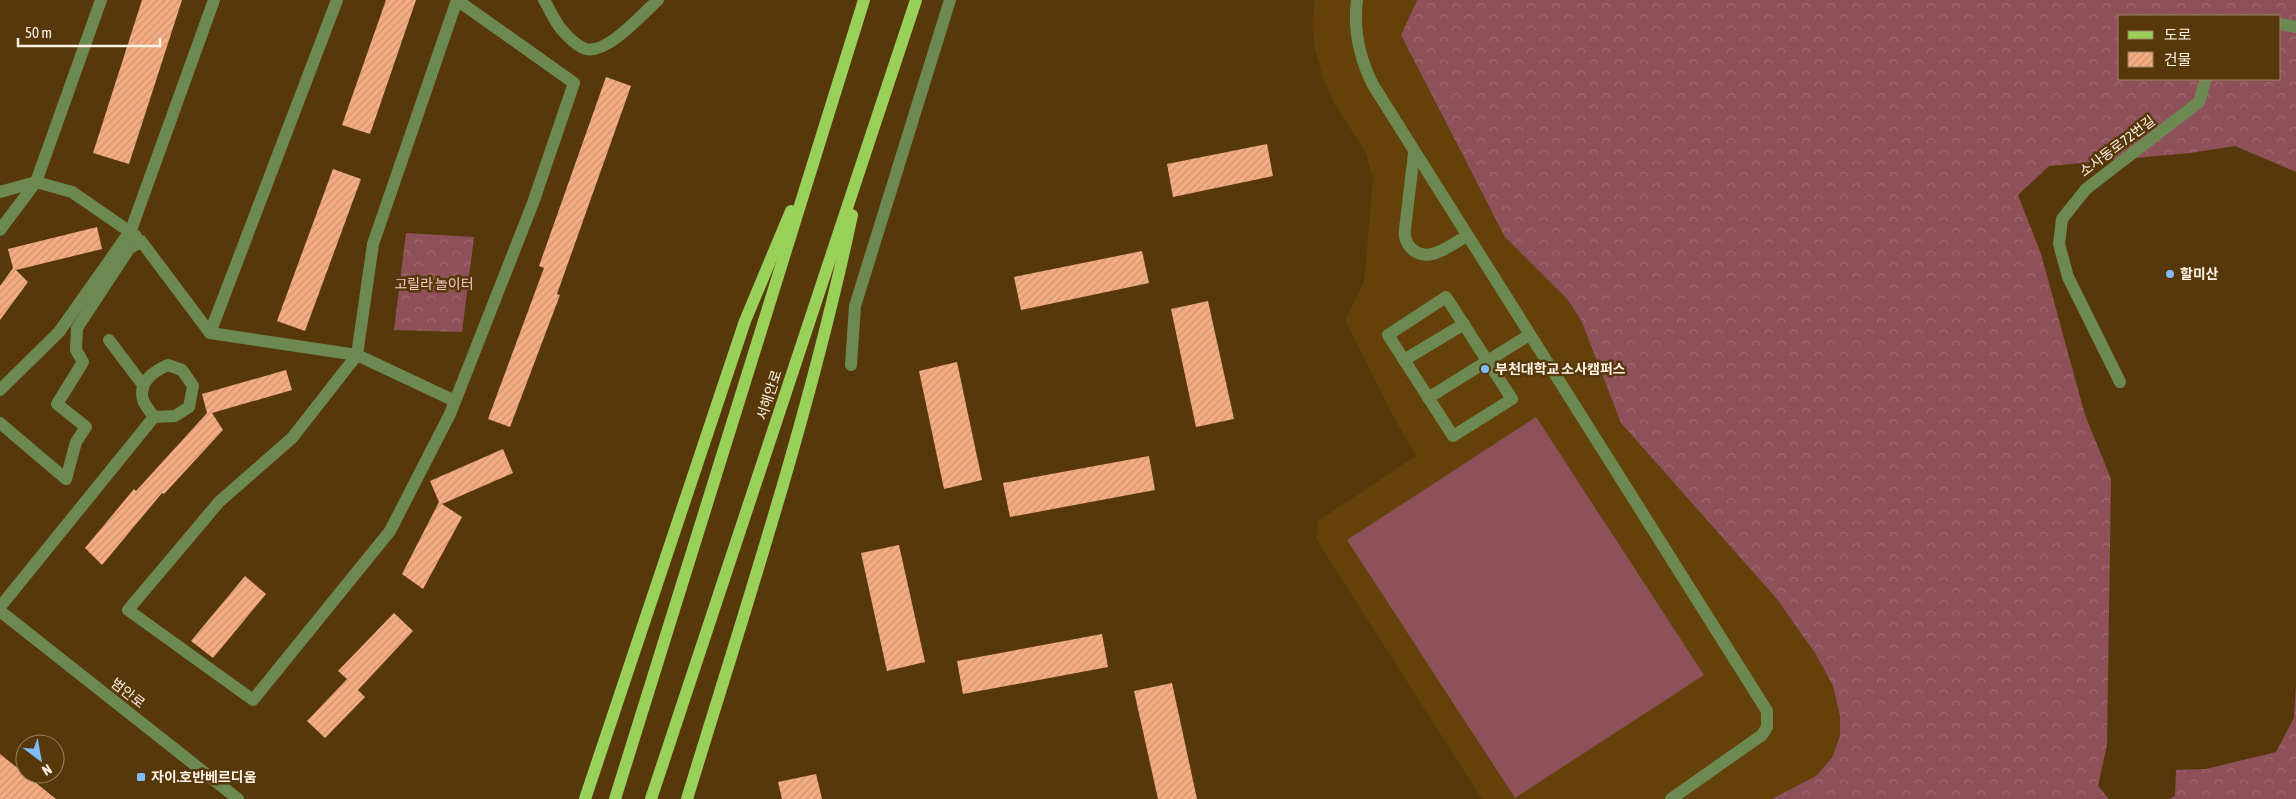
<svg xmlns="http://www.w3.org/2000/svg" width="2296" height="799" viewBox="0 0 2296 799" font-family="'Asap Condensed','Noto Sans KR',sans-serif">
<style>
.built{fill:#64400a}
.forest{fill:url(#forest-crowns);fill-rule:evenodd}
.pitch{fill:#8e5059}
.building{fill:url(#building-hatch)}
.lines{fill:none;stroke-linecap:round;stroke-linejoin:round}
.minor{stroke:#6d8952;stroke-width:12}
.major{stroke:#98d05a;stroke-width:12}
.poi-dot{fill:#82bcfa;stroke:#57380b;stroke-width:2}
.labels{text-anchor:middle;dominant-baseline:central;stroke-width:5;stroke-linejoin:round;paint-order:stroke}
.street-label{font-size:14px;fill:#fef2e5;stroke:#57380b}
.poi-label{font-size:14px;font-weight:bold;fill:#fef2e5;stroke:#57380b;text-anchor:start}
.park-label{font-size:14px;fill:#fcc5cc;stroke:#57380b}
</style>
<defs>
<pattern id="forest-crowns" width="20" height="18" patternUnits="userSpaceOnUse" patternTransform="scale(1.25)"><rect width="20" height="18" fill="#8e5059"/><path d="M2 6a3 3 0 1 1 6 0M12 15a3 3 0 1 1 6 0" fill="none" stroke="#9f6a71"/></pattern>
<pattern id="building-hatch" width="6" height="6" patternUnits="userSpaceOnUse" patternTransform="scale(1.25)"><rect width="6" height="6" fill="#f5ac82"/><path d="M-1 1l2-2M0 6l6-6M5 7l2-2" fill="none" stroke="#cb9373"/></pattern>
</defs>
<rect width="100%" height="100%" fill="#57380b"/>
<path class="built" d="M1315 0H1417L1401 35 1581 320 1621 423 1776 598 1815 653 1833 686 1840 716V736L1832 758 1816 776 1772 799H1482L1316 539 1318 521 1416 456 1394 418 1345 320 1364 282 1373 179 1366 153 1334 103 1323 78 1315 49 1312 24Z"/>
<g class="forest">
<path d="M1417 0H2296V172L2235 146 2190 153 2049 166 2018 195 2041 254 2085 415 2111 479 2107 745 2098 786 2109 799H1772L1816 776 1832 758 1840 736V716L1833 686 1815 653 1776 598 1621 423 1581 320 1567 299 1505 237 1401 35ZM2120 16H2280V79H2120Z"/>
<path d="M406 233 474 237 462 332 394 330Z"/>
<path d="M2296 684V799H2169L2175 796 2176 770 2206 769 2276 752 2294 718Z"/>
</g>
<path class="pitch" d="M1536 417 1704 675 1515 798 1347 540Z"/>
<g class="building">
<path d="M142 0H182L129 164 93 153Z"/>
<path d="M386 0H416L370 134 342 125Z"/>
<path d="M606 77 631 86 557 294 560 295 510 427 488 419 544 268 539 266Z"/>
<path d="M1267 144 1273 176 1173 197 1167 164Z"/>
<path d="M333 169 361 179 305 331 277 321Z"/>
<path d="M97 227 102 249 16 270 28 282 0 320V286L13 268 8 249Z"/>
<path d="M1142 251 1149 283 1021 310 1014 277Z"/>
<path d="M1208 301 1234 419 1196 427 1171 309Z"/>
<path d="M957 362 982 480 944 489 919 371Z"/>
<path d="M286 370 292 390 212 413 223 430 164 494 162 493 102 565 85 548 134 489 136 491 207 413 202 394Z"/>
<path d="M503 449 513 473 442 504 462 517 423 589 402 574 439 502 430 481Z"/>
<path d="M1149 456 1155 490 1010 517 1003 483Z"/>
<path d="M899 545 925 662 887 671 861 553Z"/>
<path d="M245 576 266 594 213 658 191 641Z"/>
<path d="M394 613 413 631 358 690 365 697 325 738 307 721 347 679 338 671Z"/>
<path d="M1102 634 1108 667 963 694 957 661Z"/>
<path d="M1172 683 1197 799H1158L1134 691Z"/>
<path d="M0 754 56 799H0Z"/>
<path d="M816 774 822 799H782L778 782Z"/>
</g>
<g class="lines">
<g class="minor">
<path d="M457 0 373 244 357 355 292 438 219 502 128 610 253 700 390 531 450 414 533 203 574 83 457 0"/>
<path d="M544 0C550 10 555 22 562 30 567 36 578 47 586 49 608 54 642 14 658 0"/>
<path d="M1357 0C1353 30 1359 57 1373 85L1767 711V727L1762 735 1671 799"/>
<path d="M2280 24 2296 27"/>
<path d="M1414 153 1405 229C1404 236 1405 241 1410 247 1427 266 1450 245 1467 236"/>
<path d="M0 192 36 182 72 192 136 236"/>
<path d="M0 230 36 182 101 0"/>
<path d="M1446 297 1512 399 1453 436 1388 335Z"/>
<path d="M210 333 337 0"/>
<path d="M109 340 143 385"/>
<path d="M1404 360 1464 324"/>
<path d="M851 365 855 306 950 0"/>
<path d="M2120 382 2068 277 2059 244 2062 219 2086 189 2199 102 2206 79"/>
<path d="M0 390 59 332 131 230 214 0"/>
<path d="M1428 398 1529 335"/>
<path d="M0 423 66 479 76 442 86 427 57 404 83 362 76 350 77 328 129 249 141 241 210 333 357 355 455 401"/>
<path d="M0 607 154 417 175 416 189 407 193 386 182 370 168 365C154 371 138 382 143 400 145 406 151 412 154 417"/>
<path d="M0 611 238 799"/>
</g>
<g class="major">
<path d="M585 799 745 321 791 211"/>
<path d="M615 799 864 0"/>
<path d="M651 799 916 0"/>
<path d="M687 799C746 606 810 413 852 215"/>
</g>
</g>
<g class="poi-dot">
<circle cx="2170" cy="274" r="5"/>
<circle cx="1485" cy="369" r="5"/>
<rect x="136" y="772" width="10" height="10" rx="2.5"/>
</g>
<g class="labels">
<g class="street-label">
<text transform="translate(2117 146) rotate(-37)">소사동로72번길</text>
<text transform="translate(769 395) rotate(-72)">서해안로</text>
<text transform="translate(128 693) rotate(38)">범안로</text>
</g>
<g class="poi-label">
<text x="2180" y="274">할미산</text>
<text x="1495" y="369">부천대학교 소사캠퍼스</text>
<text x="151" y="777">자이.호반베르디움</text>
</g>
<g class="park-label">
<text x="434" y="284">고릴라 놀이터</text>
</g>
</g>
<rect x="2118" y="15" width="162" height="65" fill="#57380b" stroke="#9a8262"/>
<rect x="2128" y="31" width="25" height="8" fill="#98d05a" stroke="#9a8262"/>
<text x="2164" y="40" font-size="15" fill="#fef2e5">도로</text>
<rect x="2128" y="52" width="25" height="15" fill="url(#building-hatch)" stroke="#9a8262"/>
<text x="2164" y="65" font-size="15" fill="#fef2e5">건물</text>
<g transform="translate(40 759) rotate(148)"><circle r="24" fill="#57380b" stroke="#9a8262"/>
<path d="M0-4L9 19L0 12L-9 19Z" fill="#82bcfa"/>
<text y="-8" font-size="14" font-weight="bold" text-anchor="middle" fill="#fef2e5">N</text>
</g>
<path d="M18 38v8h142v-8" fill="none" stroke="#fef2e5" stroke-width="2.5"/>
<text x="25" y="38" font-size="15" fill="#fef2e5" stroke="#57380b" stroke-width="4" paint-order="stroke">50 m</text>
</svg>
